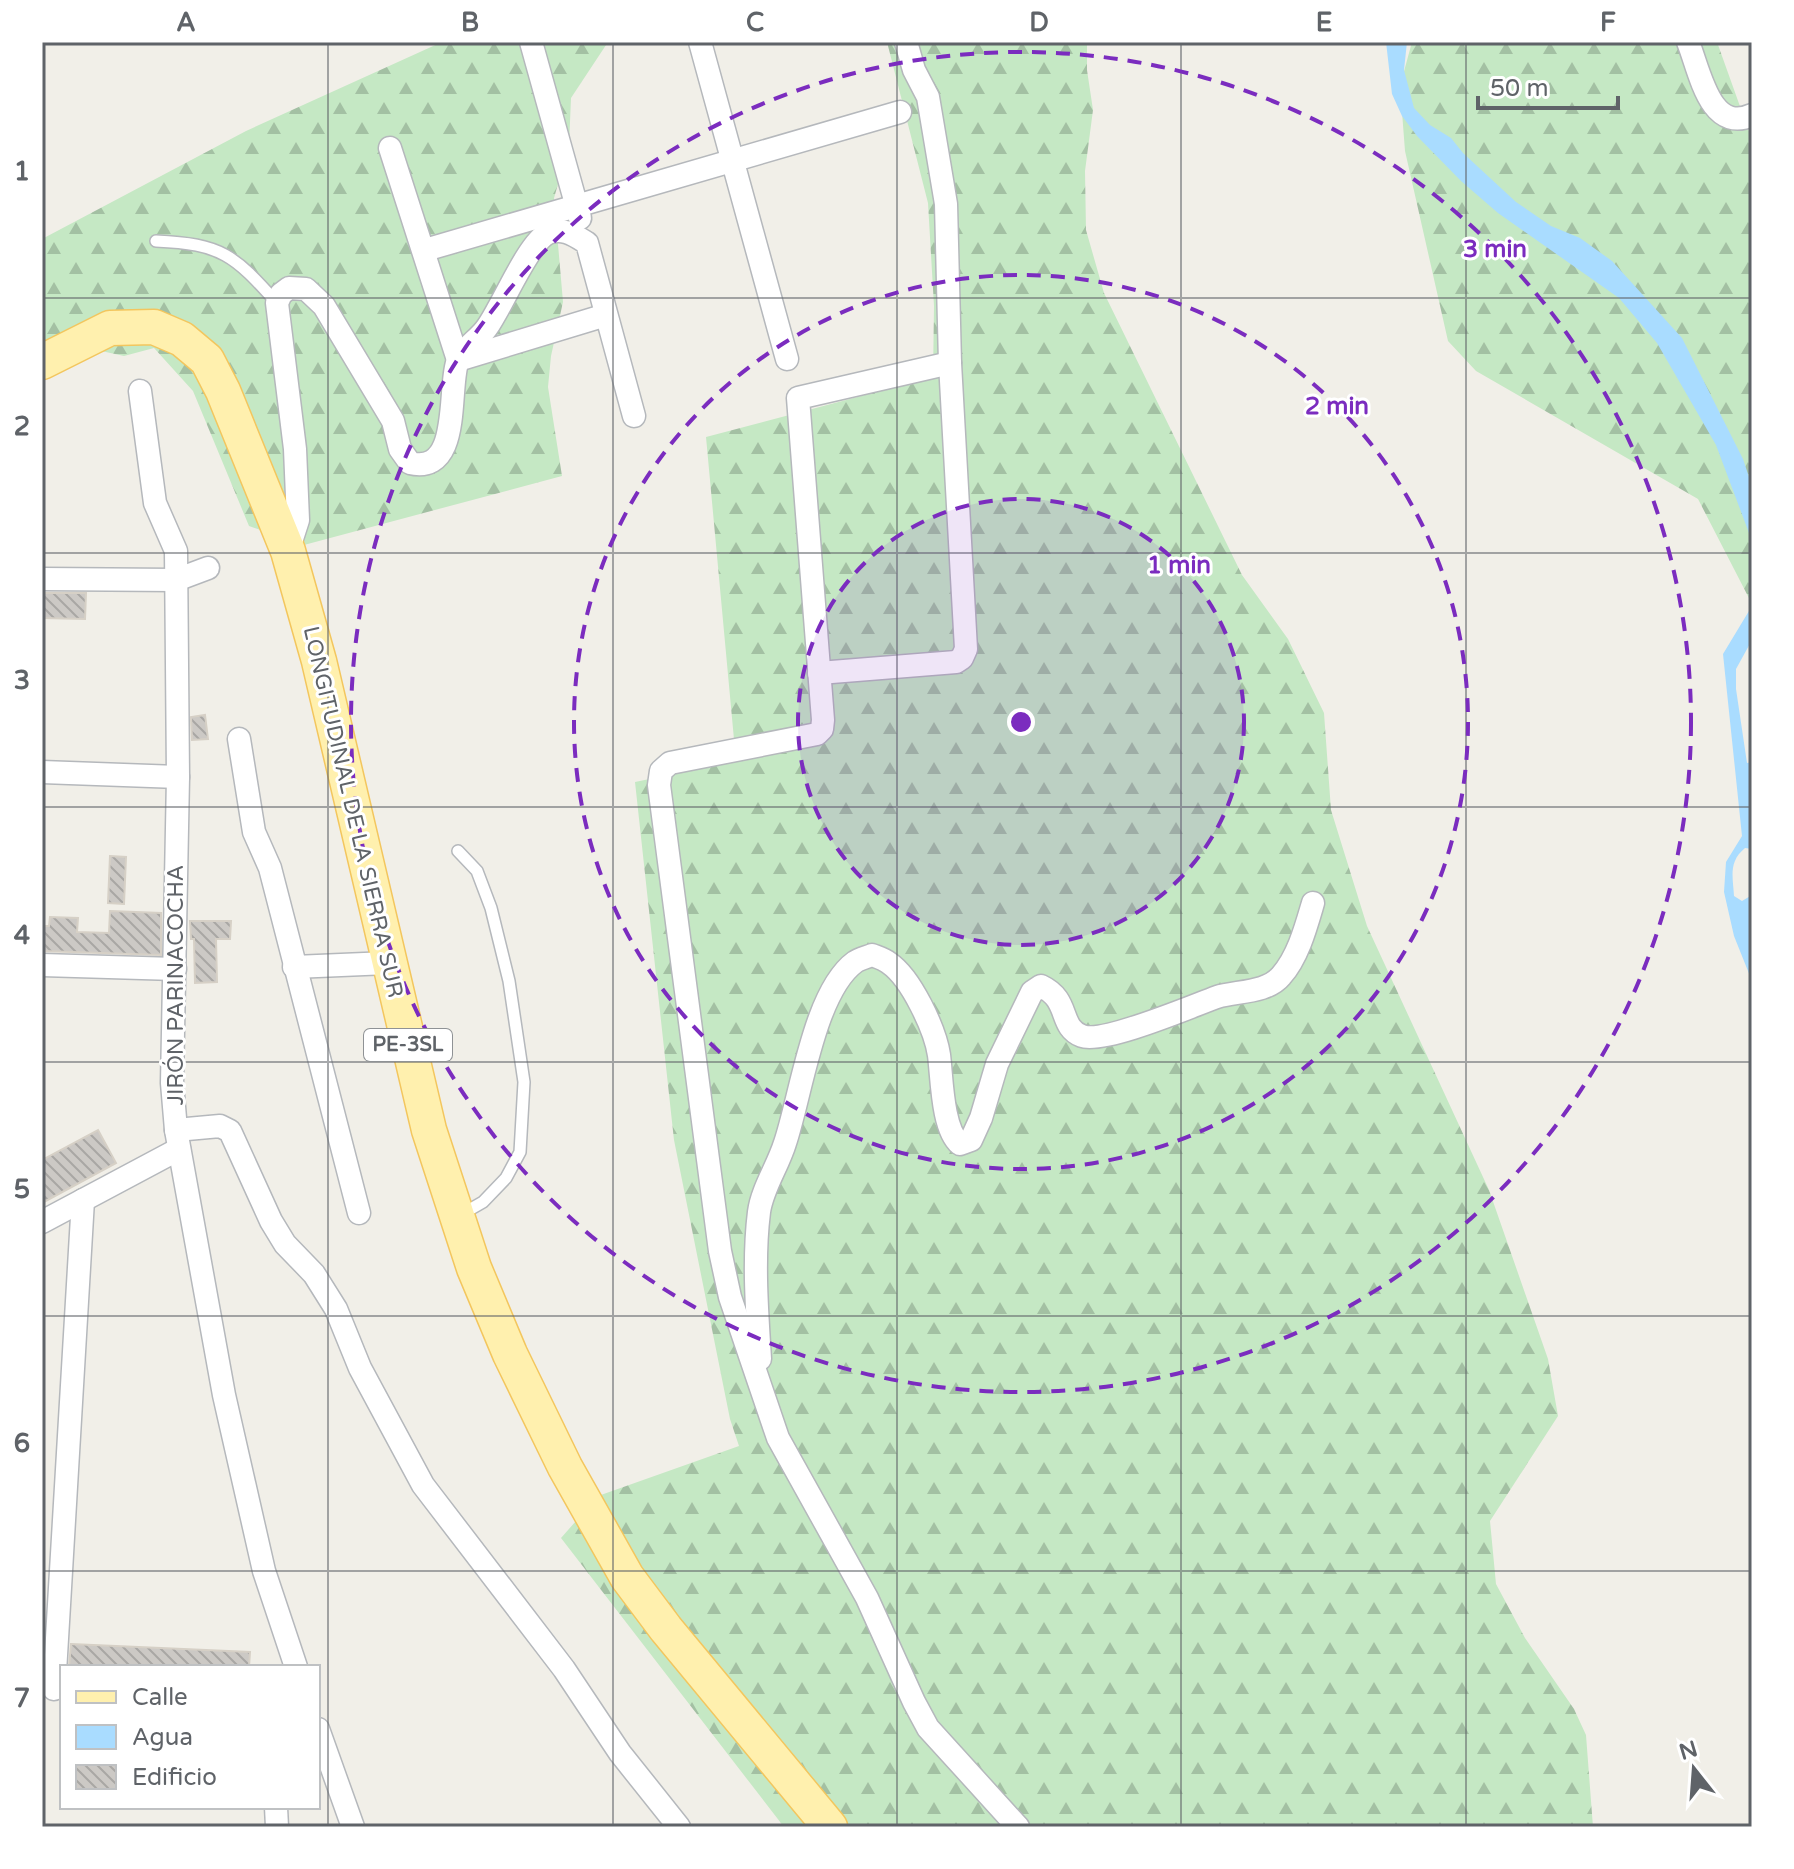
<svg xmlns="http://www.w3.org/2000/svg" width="1794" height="1869" viewBox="0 0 1794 1869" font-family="'Varela Round',sans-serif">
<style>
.forest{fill:url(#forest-firs)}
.water{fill:#a9dcff}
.building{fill:url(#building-back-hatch);stroke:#d6d0c6;stroke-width:2}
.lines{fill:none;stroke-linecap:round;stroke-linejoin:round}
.service-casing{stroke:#b5b8bc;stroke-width:14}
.minor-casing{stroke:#b5b8bc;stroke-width:25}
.primary-casing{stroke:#f3c65e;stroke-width:37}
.service{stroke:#fff;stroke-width:11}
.minor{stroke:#fff;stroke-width:22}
.primary{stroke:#fff0ae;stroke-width:34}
.grid{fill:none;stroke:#5f6368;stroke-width:2;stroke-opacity:0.55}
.ring{fill:none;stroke:#7b2cbf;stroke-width:4;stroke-dasharray:14 10}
.labels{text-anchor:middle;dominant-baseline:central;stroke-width:6;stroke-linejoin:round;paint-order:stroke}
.shield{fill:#fff;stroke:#8f9295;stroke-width:2}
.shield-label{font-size:20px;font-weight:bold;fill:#5f6368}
.street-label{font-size:22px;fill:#5f6368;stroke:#fff}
.centre{fill:#7b2cbf;stroke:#fff;stroke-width:4}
.ring-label{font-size:24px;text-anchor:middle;font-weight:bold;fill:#7b2cbf;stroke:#fff;stroke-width:6;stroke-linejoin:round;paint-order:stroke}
.neatline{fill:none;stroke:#5f6368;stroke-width:3}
.grid-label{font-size:26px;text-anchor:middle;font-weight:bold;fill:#5f6368}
</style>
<defs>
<pattern id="forest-firs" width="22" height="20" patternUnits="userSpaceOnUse" patternTransform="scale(2)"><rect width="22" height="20" fill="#c5e8c4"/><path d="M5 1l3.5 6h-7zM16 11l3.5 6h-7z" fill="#a3c0a3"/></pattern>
<pattern id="building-back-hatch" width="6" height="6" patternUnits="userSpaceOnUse" patternTransform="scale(2)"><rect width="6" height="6" fill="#ccc9c5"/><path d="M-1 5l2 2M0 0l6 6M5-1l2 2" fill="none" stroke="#a9a7a4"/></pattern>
</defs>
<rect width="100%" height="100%" fill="#f1efe8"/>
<g class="forest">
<path d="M442 42H608L571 98 569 146 554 198 563 302 551 356 548 387 562 476 304 545 249 526 193 391 154 348 124 356 65 343 42 356V239L246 131Z"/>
<path d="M887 42H1087V70L1093 110 1085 171 1086 230 1104 293 1242 575 1288 639 1324 713 1331 810 1367 926 1489 1190 1548 1359 1558 1416 1490 1521 1496 1584 1525 1638 1574 1709 1586 1735 1593 1827H784L561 1538 598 1496 739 1446 730 1419 674 1140 635 782 736 761 706 437 933 377 934 306 928 203Z"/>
<path d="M1412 42H1717L1752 140V604L1698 499 1476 371 1448 341 1405 151 1400 86Z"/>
</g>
<g class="water">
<path d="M1386 42H1407L1404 70 1414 108 1430 125 1451 138 1463 153 1516 202 1551 226 1580 238 1612 261 1682 338 1743 459 1752 486V541L1716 445 1657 343 1619 298 1498 213 1461 181 1417 136 1402 116 1392 94Z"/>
<path d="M1752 606V640L1736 669V689L1747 763 1752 762V849L1745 848C1728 862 1733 877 1734 896L1742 901 1752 895V914L1749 921 1752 932V981L1734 936 1724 892 1726 862 1742 836 1723 654Z"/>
</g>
<g class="building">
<path d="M42 593H86L85 619 42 618Z"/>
<path d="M205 715 208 739 192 740 191 717Z"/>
<path d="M110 856 126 857 124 904 108 903Z"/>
<path d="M110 911 161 913V955L42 951V926H49L50 917 78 918 77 932 109 933Z"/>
<path d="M190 921H231L230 939H216L217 982 195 983 194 939H191Z"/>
<path d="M98 1130 116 1163 42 1203V1160Z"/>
<path d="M71 1644 250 1652 249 1667H69Z"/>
</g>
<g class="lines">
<g class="service-casing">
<g id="service">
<path d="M156 241C222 244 234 255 277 303"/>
<path d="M458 851 477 871 491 908 509 981 524 1082 520 1152 506 1178 483 1202 462 1214"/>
</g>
</g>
<g class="minor-casing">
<g id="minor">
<path d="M531 42 580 218"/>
<path d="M700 42 787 359"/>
<path d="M1688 42C1700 72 1710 134 1752 115"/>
<path d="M390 148 458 360 606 315"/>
<path d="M425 250 900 112"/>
<path d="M950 363 798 398 823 720 822 729 817 734 670 763 661 771 659 785 720 1251 730 1297 778 1438 867 1598 914 1702 928 1728 1018 1827"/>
<path d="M140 391 155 503 176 551 178 777 172 1083 176 1130 224 1395 264 1571 296 1667"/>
<path d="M288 551 298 520 295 449 277 303 281 294 289 288 306 289 324 306 393 421 400 449 410 463C461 475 448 392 457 363 461 351 477 340 485 330 490 324 494 316 498 309 508 292 531 241 548 233 563 227 574 235 587 243L634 416"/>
<path d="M42 579 176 580 208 568"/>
<path d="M819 673 956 662 962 658 966 649 950 363 946 204 928 97 914 70 906 42"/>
<path d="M239 739 254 832 270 868 359 1213"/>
<path d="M42 772 178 777"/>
<path d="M42 965 175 969"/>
<path d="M294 967 388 963"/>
<path d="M176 1130 220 1126 230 1131 271 1221 285 1244 314 1274 336 1309 360 1368 423 1485 564 1669 620 1753 679 1827"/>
<path d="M42 1222 179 1149"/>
<path d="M760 1359C757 1311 753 1260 759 1212 762 1189 778 1166 785 1143 801 1096 814 992 855 962 859 959 867 957 872 955 877 957 884 959 889 963 911 978 935 1029 939 1055 942 1078 942 1129 960 1144L971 1140 981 1118 997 1064 1032 992 1041 986C1071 1000 1058 1027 1082 1036 1104 1044 1192 1006 1217 997 1237 991 1267 993 1281 976 1298 957 1306 927 1313 903"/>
<path d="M54 1689 83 1200"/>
<path d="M318 1729 353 1827"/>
<path d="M276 1807 277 1827"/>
</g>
</g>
<g class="primary-casing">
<path id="primary" d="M42 362 110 328 154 327 182 339 207 360 223 391 288 551 319 661 429 1130 474 1268 510 1354 565 1467 627 1577 666 1629 830 1827"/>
</g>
<use href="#service" class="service"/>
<use href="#minor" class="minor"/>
<use href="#primary" class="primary"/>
</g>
<path class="grid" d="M328 42V1827M613 42V1827M897 42V1827M1181 42V1827M1466 42V1827M42 298H1752M42 553H1752M42 807H1752M42 1062H1752M42 1316H1752M42 1571H1752"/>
<circle cx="1021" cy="722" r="223" fill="#7b2cbf" fill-opacity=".12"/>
<g class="ring">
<circle cx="1021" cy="722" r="223"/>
<circle cx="1021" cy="722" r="447"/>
<circle cx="1021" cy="722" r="670"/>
</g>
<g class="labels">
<rect class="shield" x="364" y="1029" width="88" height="32" rx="6"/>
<g class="shield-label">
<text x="408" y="1045">PE-3SL</text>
</g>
<g class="street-label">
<text transform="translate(353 812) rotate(77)">LONGITUDINAL DE LA SIERRA SUR</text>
<text transform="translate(176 985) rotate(-90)">JIRÓN PARINACOCHA</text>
</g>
</g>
<circle cx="1021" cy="722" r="12" class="centre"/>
<g class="ring-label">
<text x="1495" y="257">3 min</text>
<text x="1337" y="414">2 min</text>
<text x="1179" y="573">1 min</text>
</g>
<rect width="1794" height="1869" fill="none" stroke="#ffffff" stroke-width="88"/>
<rect x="60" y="1665" width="260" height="144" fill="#ffffff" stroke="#bfc1c3" stroke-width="2"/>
<rect x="76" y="1691" width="40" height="12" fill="#fff0ae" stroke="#bfc1c3" stroke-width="2"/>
<text x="132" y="1705" font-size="24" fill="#5f6368">Calle</text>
<rect x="76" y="1725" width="40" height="24" fill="#a9dcff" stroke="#bfc1c3" stroke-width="2"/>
<text x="132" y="1745" font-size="24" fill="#5f6368">Agua</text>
<rect x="76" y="1765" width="40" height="24" fill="url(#building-back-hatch)" stroke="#bfc1c3" stroke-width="2"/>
<text x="132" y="1785" font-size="24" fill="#5f6368">Edificio</text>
<g transform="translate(1694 1769) rotate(343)" stroke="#ffffff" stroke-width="6" paint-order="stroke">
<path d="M0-6L14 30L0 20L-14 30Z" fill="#5f6368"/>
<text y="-12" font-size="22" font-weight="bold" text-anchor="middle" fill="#5f6368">N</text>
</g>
<path d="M1478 96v12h140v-12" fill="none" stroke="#5f6368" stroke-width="4"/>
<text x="1490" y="96" font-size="24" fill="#5f6368" stroke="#ffffff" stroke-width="6" paint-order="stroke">50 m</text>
<rect x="44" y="44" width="1706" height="1781" class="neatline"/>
<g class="grid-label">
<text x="186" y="31">A</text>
<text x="470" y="31">B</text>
<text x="755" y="31">C</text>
<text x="1039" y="31">D</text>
<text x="1324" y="31">E</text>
<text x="1608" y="31">F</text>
<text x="22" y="180">1</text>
<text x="22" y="435">2</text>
<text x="22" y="689">3</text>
<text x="22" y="944">4</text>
<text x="22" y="1198">5</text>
<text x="22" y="1452">6</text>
<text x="22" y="1707">7</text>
</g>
</svg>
